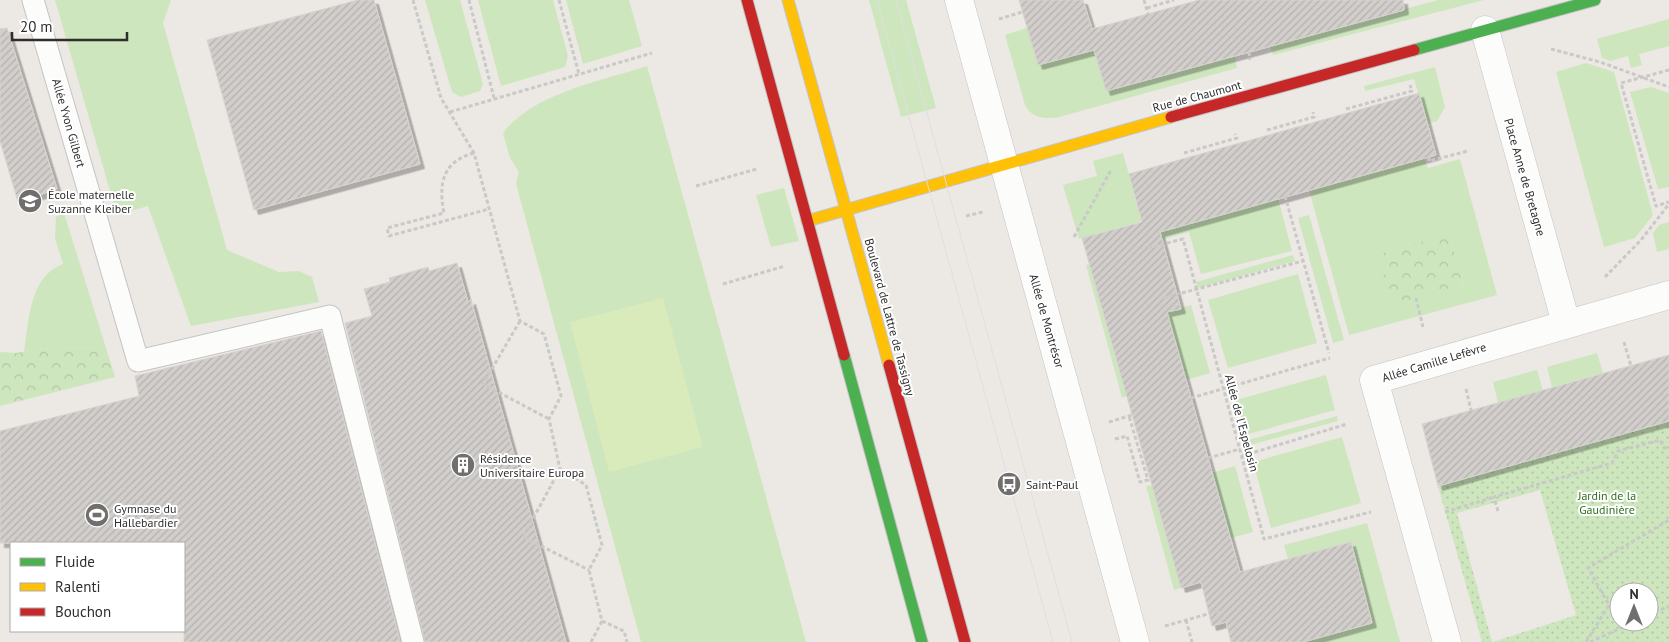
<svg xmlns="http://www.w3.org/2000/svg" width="1669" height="642" viewBox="0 0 1669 642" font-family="'PT Sans',sans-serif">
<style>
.grass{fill:#cee6be;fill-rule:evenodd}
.forest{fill:url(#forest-crowns)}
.garden{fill:url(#garden-dots);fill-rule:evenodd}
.pitch{fill:#d9eabb}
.building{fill:url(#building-hatch);stroke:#d7d4d0;filter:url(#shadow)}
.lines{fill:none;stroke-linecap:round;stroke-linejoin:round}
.lane-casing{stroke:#c5c4c5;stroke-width:23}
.street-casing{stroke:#c5c4c5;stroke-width:29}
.fast-casing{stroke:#c5c4c5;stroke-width:13}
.slow-casing{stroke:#c5c4c5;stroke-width:13}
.jam-casing{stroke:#c5c4c5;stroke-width:13}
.path{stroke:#c9c9c8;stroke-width:3;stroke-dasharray:4 2.5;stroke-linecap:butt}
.lane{stroke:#fcfcfb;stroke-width:21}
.street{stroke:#fcfcfb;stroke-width:28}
.fast{stroke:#4caf50;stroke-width:11}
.slow{stroke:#ffc107;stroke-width:11}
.jam{stroke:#c62828;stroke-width:11}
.tram{stroke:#dfdfe1;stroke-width:1}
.labels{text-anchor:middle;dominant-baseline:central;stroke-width:4;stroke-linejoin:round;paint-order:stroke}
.street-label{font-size:12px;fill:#2e2e2e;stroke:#fff}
.poi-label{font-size:12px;fill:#2e2e2e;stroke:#fff;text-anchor:start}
.park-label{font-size:12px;fill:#2c6e1b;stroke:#fff}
</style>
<defs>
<pattern id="forest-crowns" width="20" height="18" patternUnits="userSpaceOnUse" patternTransform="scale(1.25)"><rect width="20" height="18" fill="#cee6be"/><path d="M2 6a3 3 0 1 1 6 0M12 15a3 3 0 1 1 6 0" fill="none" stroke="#b1c6a4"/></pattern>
<pattern id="garden-dots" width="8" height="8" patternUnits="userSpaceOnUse" patternTransform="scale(1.25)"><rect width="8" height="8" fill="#cee6be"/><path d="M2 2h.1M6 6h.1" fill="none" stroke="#b1c6a4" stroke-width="1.8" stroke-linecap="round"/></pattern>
<pattern id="building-hatch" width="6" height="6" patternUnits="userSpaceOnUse" patternTransform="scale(1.25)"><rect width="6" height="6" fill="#d1cecb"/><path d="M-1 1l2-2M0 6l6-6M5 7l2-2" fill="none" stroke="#b4b1af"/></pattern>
<filter id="shadow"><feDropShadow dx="4.5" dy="4.5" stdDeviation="0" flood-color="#0004"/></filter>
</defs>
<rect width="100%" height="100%" fill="#ece8e4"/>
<g class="grass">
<path d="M55 0H171L163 23 227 250 279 272 299 271 312 277 319 302 191 326 148 206 117 215Z"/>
<path d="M425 0H460L483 84 480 91 461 97 452 92Z"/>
<path d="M478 0H553L568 56 565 67 501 86Z"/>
<path d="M566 0H629L642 46 583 64Z"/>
<path d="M869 0H906L936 108 901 117Z"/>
<path d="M1438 0H1484L1273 55 1270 46Z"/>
<path d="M1669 19V46L1639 54 1642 65 1631 68 1628 56 1611 61 1602 58 1597 39Z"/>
<path d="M1027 28 1038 65 1094 50 1106 91 1235 56 1237 68 1059 117C1045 119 1032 119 1025 105L1005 35Z"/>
<path d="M1586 63 1614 72 1653 215 1635 238 1604 247 1556 72Z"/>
<path d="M647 66 806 642H641L516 184 519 172 510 158 503 133C533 93 602 81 647 66Z"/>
<path d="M1435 67 1445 107 1437 121 1427 124 1414 79 1365 91 1364 86Z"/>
<path d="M1651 87 1669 93V187L1658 189 1630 92Z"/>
<path d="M1123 153 1142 221 1079 239 1063 185 1097 176 1093 161Z"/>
<path d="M1424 158 1428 168 1460 159 1497 295 1349 335 1309 190ZM1449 234 1464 286 1416 298Z"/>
<path d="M784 188 799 241 771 247 756 195Z"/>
<path d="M1278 198 1292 251 1201 274 1189 232 1147 244 1145 236Z"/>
<path d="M64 213 106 348 58 347 24 352C29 321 29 276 63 264L55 238 56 217Z"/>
<path d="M1309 215 1344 340 1333 343 1298 218Z"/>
<path d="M1669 222V249L1657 252 1653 233 1659 225Z"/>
<path d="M1293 255 1295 261 1198 288 1196 282Z"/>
<path d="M1090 264 1127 396 1122 398 1086 265Z"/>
<path d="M1298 274 1317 343 1228 368 1208 300Z"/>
<path d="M1191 305 1210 373 1186 380 1167 312Z"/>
<path d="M1597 353 1603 373 1552 387 1547 367Z"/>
<path d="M1537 370 1543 391 1498 403 1493 382Z"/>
<path d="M1326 375 1335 410 1245 435 1236 400Z"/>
<path d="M1337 416 1338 421 1243 447 1241 442Z"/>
<path d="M1342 437 1361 503 1271 528 1253 462Z"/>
<path d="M1235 466 1253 532 1231 538 1212 473Z"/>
<path d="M1152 485 1181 588 1174 590 1146 486Z"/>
<path d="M1367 523 1400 642H1303L1371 623 1351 542 1288 559 1284 545Z"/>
</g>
<g class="forest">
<path d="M1449 234 1464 286 1392 305 1378 254Z"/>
<path d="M58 347 106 348 115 377 0 406V352L16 353Z"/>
</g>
<path class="garden" d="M1669 421V642H1493L1576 615 1540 490 1457 513 1492 642H1482L1438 486ZM1619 592H1649V622H1619Z"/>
<path class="pitch" d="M663 298 703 447 609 472 570 322Z"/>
<g class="building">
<path d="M358 0H374L420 164 254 210 207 40Z"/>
<path d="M1019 0H1083L1092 29 1199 0H1403L1404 10 1106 91 1094 50 1038 65Z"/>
<path d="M7 28 57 189 18 202 0 141V29Z"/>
<path d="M1419 93 1436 155 1160 232 1181 309 1167 312 1240 572 1351 542 1372 623 1303 642H1231L1226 622 1212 626 1201 582 1181 588 1082 238 1142 222 1129 174Z"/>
<path d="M457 263 468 302 471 300 566 642H425L345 323 372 316 364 289 390 282 389 278 428 267 429 271Z"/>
<path d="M321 331 400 642H184V543H0V431L139 396 135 376Z"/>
<path d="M1669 355V421L1438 486 1422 424Z"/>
</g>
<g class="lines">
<g class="lane-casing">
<path id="lane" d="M33 0 138 361 330 316 413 642"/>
</g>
<g class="street-casing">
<g id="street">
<path d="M959 0 1135 642"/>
<path d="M1485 30 1566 323"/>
<path d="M1447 642 1374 380 1669 295"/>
</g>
</g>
<g class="fast-casing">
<g id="fast">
<path d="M1414 50 1595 0"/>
<path d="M844 355 922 642"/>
</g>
</g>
<g class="slow-casing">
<g id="slow">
<path d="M788 0 889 365"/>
<path d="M807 221 1171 117"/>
</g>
</g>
<g class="jam-casing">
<g id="jam">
<path d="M747 0 844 355"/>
<path d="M1171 117 1414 50"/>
<path d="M889 365 965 642"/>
</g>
</g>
<g class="path">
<path d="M413 0 441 98 474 153 520 321 544 334 561 396 549 419 560 469 586 485 602 545 589 570 602 621 624 631 627 642"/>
<path d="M469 0 494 98"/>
<path d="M559 0 579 74"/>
<path d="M1144 0 1148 14"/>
<path d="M1147 8 1174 0"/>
<path d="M999 19 1022 12"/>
<path d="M1551 49 1600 62 1669 87"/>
<path d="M1249 52 1250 60"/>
<path d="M1669 70 1621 83 1656 206 1669 202"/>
<path d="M1346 109 1412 91 1410 85"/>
<path d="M450 112 652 53"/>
<path d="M1267 130 1314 117 1313 112"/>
<path d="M474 153C443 161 438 183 444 213L387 228 389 236 489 209"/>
<path d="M1184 153 1237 138 1235 134"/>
<path d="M1429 157V161L1468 151"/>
<path d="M696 186 757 169"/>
<path d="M1285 196 1329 353"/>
<path d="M966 216 983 212"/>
<path d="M1074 237 1111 170"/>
<path d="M1148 248 1183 239 1264 539 1371 512"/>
<path d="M1605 277 1641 240 1669 204"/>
<path d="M723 284 785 266"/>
<path d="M1163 298 1303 261"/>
<path d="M1416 298 1423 327"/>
<path d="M520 321 483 384 549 419"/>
<path d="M1624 342 1631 366"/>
<path d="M1466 389 1471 410"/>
<path d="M1191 398 1330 358"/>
<path d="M1109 422 1132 415"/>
<path d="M1115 439 1127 436 1140 482 1148 480 1129 416"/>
<path d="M1242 456 1347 424"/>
<path d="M1208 458 1240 449"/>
<path d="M560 469 523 537 589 570"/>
<path d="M1498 511 1494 497 1612 463 1618 451 1660 440 1664 448 1669 447"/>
<path d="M1445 512 1494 497"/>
<path d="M1649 615 1669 606"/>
<path d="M1186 620 1192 642"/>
<path d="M1165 626 1222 610"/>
<path d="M591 642 602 621"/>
<path d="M1586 642 1609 605 1588 568 1669 520"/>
<path d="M1590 642 1634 622"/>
</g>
<use href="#lane" class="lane"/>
<use href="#street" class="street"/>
<use href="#fast" class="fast"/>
<use href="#slow" class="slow"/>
<use href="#jam" class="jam"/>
<g class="tram">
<path d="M877 0 1053 642"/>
<path d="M896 0 1072 642"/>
</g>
</g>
<defs>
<g id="school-disc" transform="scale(1.25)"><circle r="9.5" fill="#706f6e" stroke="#fff"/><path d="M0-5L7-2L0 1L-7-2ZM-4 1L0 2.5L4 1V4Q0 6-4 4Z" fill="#fff"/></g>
<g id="building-disc" transform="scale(1.25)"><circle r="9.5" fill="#706f6e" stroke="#fff"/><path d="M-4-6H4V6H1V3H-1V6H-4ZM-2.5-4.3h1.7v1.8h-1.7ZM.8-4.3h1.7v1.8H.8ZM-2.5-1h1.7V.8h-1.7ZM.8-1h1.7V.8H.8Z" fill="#fff"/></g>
<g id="bus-disc" transform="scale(1.25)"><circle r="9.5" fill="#706f6e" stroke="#fff"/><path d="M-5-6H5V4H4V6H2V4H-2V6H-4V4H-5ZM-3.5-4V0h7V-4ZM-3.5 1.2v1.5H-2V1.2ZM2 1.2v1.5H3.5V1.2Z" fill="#fff"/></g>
<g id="stadium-disc" transform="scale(1.25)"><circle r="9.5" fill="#706f6e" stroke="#fff"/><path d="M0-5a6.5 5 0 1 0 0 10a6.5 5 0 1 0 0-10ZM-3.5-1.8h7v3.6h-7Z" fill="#fff"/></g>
</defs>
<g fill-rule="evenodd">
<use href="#school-disc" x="30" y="201"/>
<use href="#building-disc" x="463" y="465"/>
<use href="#bus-disc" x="1009" y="484"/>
<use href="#stadium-disc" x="97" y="515"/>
</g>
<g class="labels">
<g class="street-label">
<text transform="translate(1197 96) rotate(-15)">Rue de Chaumont</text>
<text transform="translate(69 123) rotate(74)">Allée Yvon Gilbert</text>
<text transform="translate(1525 177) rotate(74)">Place Anne de Bretagne</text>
<text transform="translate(890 317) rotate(75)">Boulevard de Lattre de Tassigny</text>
<text transform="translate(1047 321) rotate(74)">Allée de Montrésor</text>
<text transform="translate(1434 362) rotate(-17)">Allée Camille Lefèvre</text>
<text transform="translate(1242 423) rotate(75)">Allée de l'Espelosin</text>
</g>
<g class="poi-label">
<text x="48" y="194">École maternelle<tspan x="48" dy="14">Suzanne Kleiber</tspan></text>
<text x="480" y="458">Résidence<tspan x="480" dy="14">Universitaire Europa</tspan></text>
<text x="1026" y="484">Saint-Paul</text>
<text x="114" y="508">Gymnase du<tspan x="114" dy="14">Hallebardier</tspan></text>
</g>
<g class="park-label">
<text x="1607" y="495">Jardin de la<tspan x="1607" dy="14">Gaudinière</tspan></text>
</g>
</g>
<rect x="10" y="542" width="175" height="90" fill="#ffffff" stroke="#ababab"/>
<rect x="20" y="558" width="25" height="8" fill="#4caf50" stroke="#ababab"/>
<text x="55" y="567" font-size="15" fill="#2e2e2e">Fluide</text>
<rect x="20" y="583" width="25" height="8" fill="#ffc107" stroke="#ababab"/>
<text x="55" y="592" font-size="15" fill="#2e2e2e">Ralenti</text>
<rect x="20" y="608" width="25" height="8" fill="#c62828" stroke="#ababab"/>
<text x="55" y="617" font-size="15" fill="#2e2e2e">Bouchon</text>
<g transform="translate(1634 607)"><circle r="24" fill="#ffffff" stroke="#ababab"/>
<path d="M0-4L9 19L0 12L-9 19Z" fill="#706f6e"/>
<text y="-8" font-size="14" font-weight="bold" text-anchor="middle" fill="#2e2e2e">N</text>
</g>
<path d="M12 32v8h115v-8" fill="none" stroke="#2e2e2e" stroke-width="2.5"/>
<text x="20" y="32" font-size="15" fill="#2e2e2e" stroke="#ffffff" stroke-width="4" paint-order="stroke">20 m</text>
</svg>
